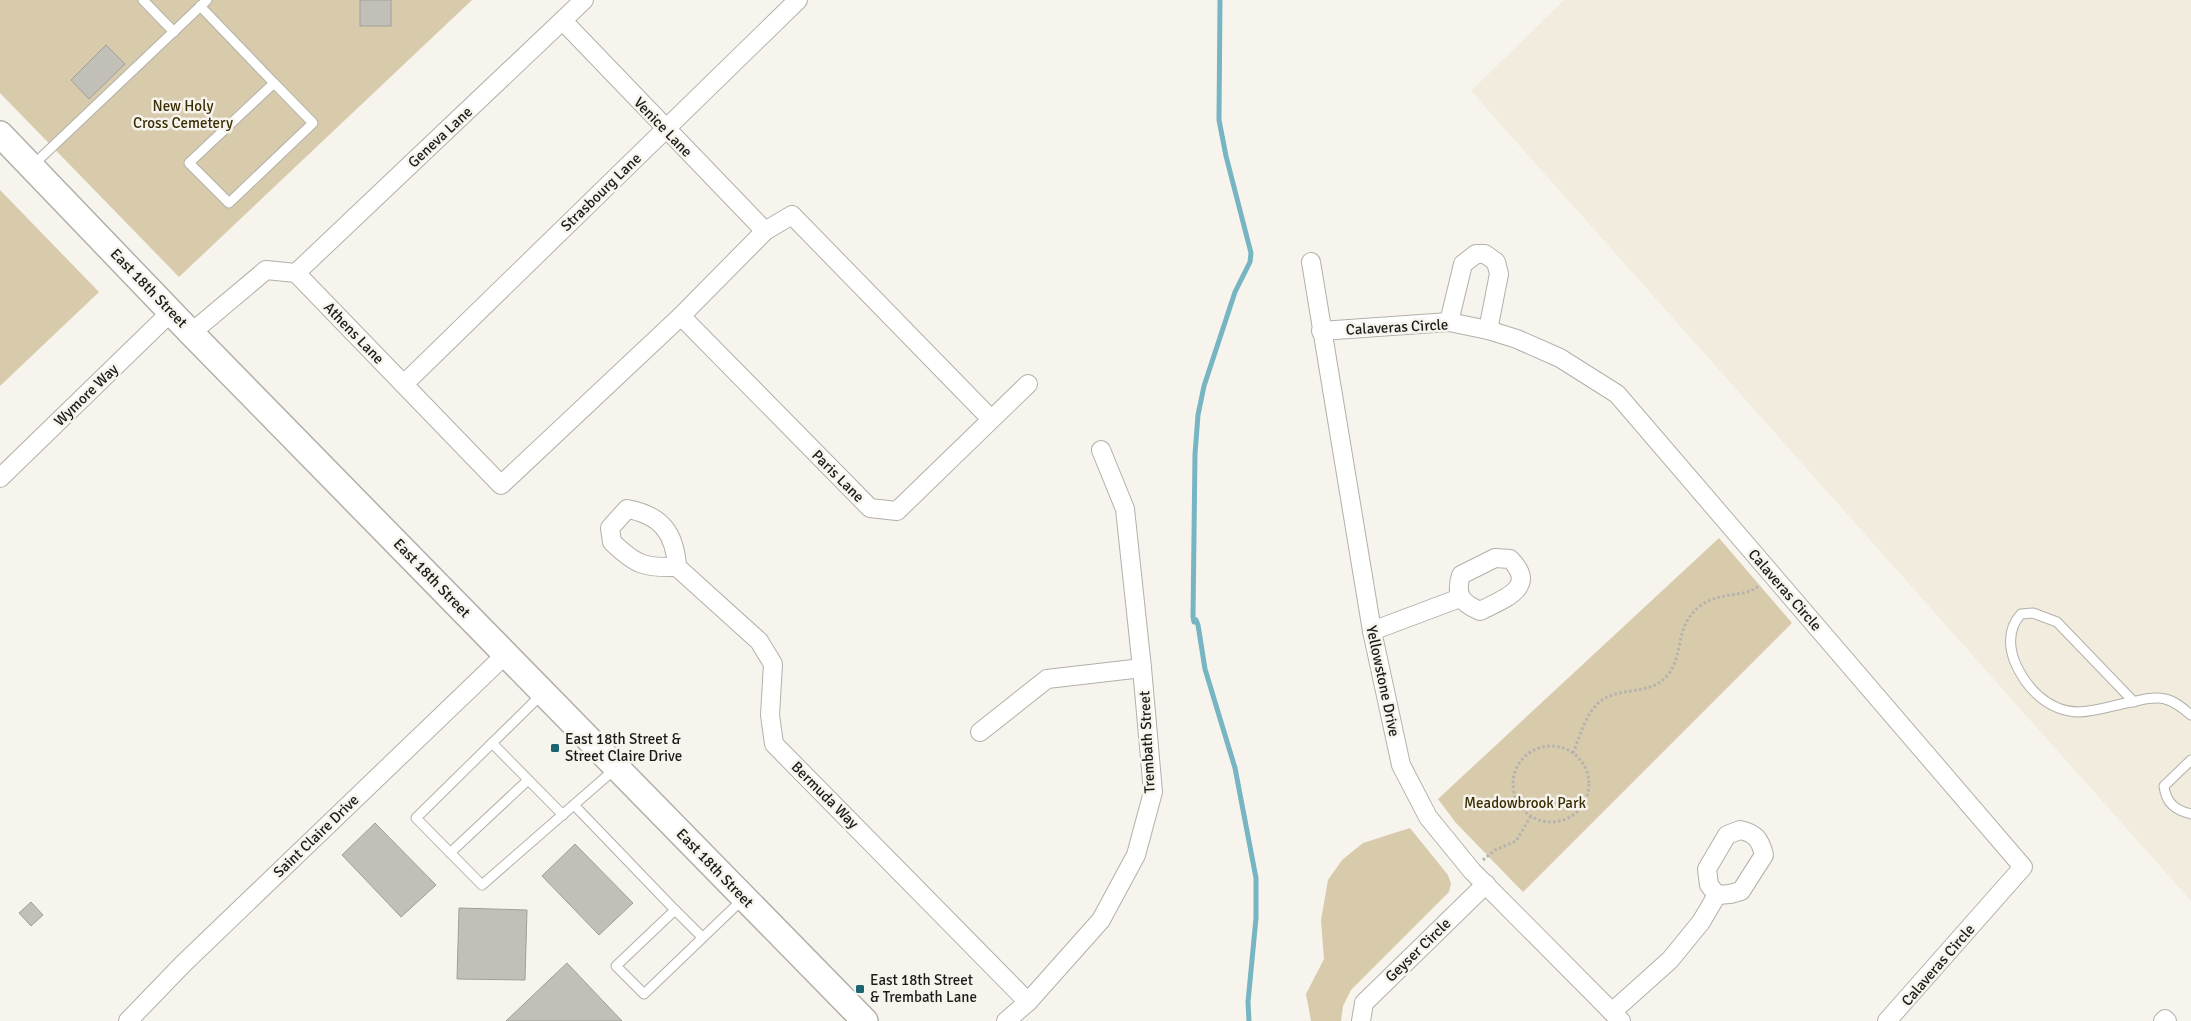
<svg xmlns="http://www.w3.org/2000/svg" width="2191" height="1021" viewBox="0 0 2191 1021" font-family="Signika,sans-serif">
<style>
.built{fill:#f1ecdd}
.green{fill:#d7cbac}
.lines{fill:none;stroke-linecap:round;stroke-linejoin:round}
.stream{stroke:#77b5c3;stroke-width:5}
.building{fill:#c1bfb8;stroke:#a19f98}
.service-casing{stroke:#b2b0a9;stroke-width:11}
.minor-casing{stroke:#b2b0a9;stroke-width:20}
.secondary-casing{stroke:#b2b0a9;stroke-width:28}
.path{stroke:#b5b3ad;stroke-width:3;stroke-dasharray:2.5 2.5;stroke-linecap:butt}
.service{stroke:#fff;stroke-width:9}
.minor{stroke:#fff;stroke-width:18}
.secondary{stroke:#fff;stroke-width:25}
.poi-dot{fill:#1b6472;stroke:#f7f4ed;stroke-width:2}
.labels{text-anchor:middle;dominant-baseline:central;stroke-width:5;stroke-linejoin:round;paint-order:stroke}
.park-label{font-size:15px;fill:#3a2e04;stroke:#f7f4ed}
.street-label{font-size:15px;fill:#1d1c1a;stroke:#f7f4ed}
.poi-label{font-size:15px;fill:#1d1c1a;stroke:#f7f4ed;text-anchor:start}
</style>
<rect width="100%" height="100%" fill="#f7f4ed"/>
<path class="built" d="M1564 0H2191V901L1471 91Z"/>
<g class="green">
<path d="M0 0H472L179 277 0 93Z"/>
<path d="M0 190 99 292 0 386Z"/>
<path d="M1719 538 1792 623 1523 892 1456 823 1438 799Z"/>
<path d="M1410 828 1448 875 1451 884 1449 892 1351 990 1343 1006 1341 1021H1311L1306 994 1324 959 1321 920 1328 880 1342 860 1363 843Z"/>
</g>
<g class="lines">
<path class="stream" d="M1220 0 1219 120 1226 156 1251 253 1250 262 1235 292 1204 386 1198 415 1195 454 1193 617 1194 622 1196 620 1198 625 1205 669 1235 768 1256 878V918L1248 1002 1249 1021"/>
</g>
<g class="building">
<rect x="360" y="0" width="31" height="26"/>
<path d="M106 45 125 64 89 99 71 80Z"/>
<path d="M375 823 436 885 401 917 342 855Z"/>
<path d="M575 844 633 903 599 935 542 876Z"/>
<path d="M31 902 43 915 31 926 19 913Z"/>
<path d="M459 908 527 910 525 980 457 979Z"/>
<path d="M567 963 622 1021H506L548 981Z"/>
</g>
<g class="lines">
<g class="service-casing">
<g id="service">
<path d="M143 0 174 32"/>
<path d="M200 6 274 83 189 163 229 203 313 123 274 83"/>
<path d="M32 166 207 0"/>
<path d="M542 694 416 818 482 885 615 769"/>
<path d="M2134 702 2057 622 2033 613 2021 614C2009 627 2008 642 2014 660 2025 687 2047 711 2078 712 2095 712 2114 705 2131 702 2142 700 2154 696 2165 699 2175 701 2184 709 2191 715"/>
<path d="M492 743 563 815"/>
<path d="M2191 760 2164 786C2166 803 2175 810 2191 814"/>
<path d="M574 805 675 910 616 966 644 994 744 898"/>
<path d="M450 853 528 780"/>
<path d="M675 910 702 937"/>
</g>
</g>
<g class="minor-casing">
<g id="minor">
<path d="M563 21 765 231"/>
<path d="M1311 262 1372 631 1401 765 1428 817 1472 871 1621 1021"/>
<path d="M296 273 584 0"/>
<path d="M681 316 870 508 897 511 1028 384"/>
<path d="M1449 322 1463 264 1476 254H1485L1496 262 1499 274 1488 330"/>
<path d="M1321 331 1449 322 1488 330 1517 339 1560 358 1617 394 2023 867 1887 1021"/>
<path d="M191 333 266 270 296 273 501 485 681 316 765 231 792 215 991 419"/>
<path d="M404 384 798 0"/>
<path d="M0 478 171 312"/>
<path d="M1495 558 1510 559C1539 588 1503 599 1480 611 1461 603 1455 595 1461 575Z"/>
<path d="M677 567C644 568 636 565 612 542L610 528 627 509C661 515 675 533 677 567L759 641 773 664 770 715 774 744 1028 1002"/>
<path d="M1372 631 1460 598"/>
<path d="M980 732 1047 679 1142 668"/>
<path d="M1740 830C1755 833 1760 839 1764 855L1741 891 1730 894 1717 895 1709 885 1707 869 1727 835Z"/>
<path d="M1612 1012 1670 960 1701 922 1717 895"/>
<path d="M128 1021 183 964 506 654"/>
<path d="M1006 1021 1028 1002 1101 920 1136 855 1153 792 1142 668 1125 509 1101 450"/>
<path d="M1361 1021 1364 1003 1486 884"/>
<path d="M2163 1021 2165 1019 2167 1021"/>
</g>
</g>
<g class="secondary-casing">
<path id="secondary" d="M0 134 191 333 865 1021"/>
</g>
<g class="path">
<circle cx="1551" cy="784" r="38"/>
<path d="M1573 753C1580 737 1586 711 1602 700 1621 687 1649 695 1666 677 1685 657 1673 627 1700 606 1722 590 1744 599 1760 585"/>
<path d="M1483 860 1495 850 1516 841 1531 816"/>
</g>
<use href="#service" class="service"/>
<use href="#minor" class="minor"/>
<use href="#secondary" class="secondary"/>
</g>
<g class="poi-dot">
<rect x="550" y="743" width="10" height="10" rx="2.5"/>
<rect x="855" y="984" width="10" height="10" rx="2.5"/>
</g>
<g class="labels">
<g class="park-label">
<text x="183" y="106">New Holy<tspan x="183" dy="17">Cross Cemetery</tspan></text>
<text x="1525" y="803">Meadowbrook Park</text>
</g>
<g class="street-label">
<text transform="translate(663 127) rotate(46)">Venice Lane</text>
<text transform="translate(440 137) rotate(-43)">Geneva Lane</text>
<text transform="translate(601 192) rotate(-44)">Strasbourg Lane</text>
<text transform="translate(149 288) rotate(46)">East 18th Street</text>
<text transform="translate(1397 327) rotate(-3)">Calaveras Circle</text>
<text transform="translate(354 333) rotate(46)">Athens Lane</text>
<text transform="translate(86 395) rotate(-44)">Wymore Way</text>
<text transform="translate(838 476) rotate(45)">Paris Lane</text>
<text transform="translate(432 578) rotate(46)">East 18th Street</text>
<text transform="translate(1785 590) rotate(49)">Calaveras Circle</text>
<text transform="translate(1383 681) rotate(78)">Yellowstone Drive</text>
<text transform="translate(1147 742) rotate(-93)">Trembath Street</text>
<text transform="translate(825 795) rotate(45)">Bermuda Way</text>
<text transform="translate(316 836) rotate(-44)">Saint Claire Drive</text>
<text transform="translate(715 868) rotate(46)">East 18th Street</text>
<text transform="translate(1418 950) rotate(-44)">Geyser Circle</text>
<text transform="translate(1938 965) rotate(-49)">Calaveras Circle</text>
</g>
<g class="poi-label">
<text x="565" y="739">East 18th Street &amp;<tspan x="565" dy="17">Street Claire Drive</tspan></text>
<text x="870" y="980">East 18th Street<tspan x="870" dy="17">&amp; Trembath Lane</tspan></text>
</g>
</g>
</svg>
